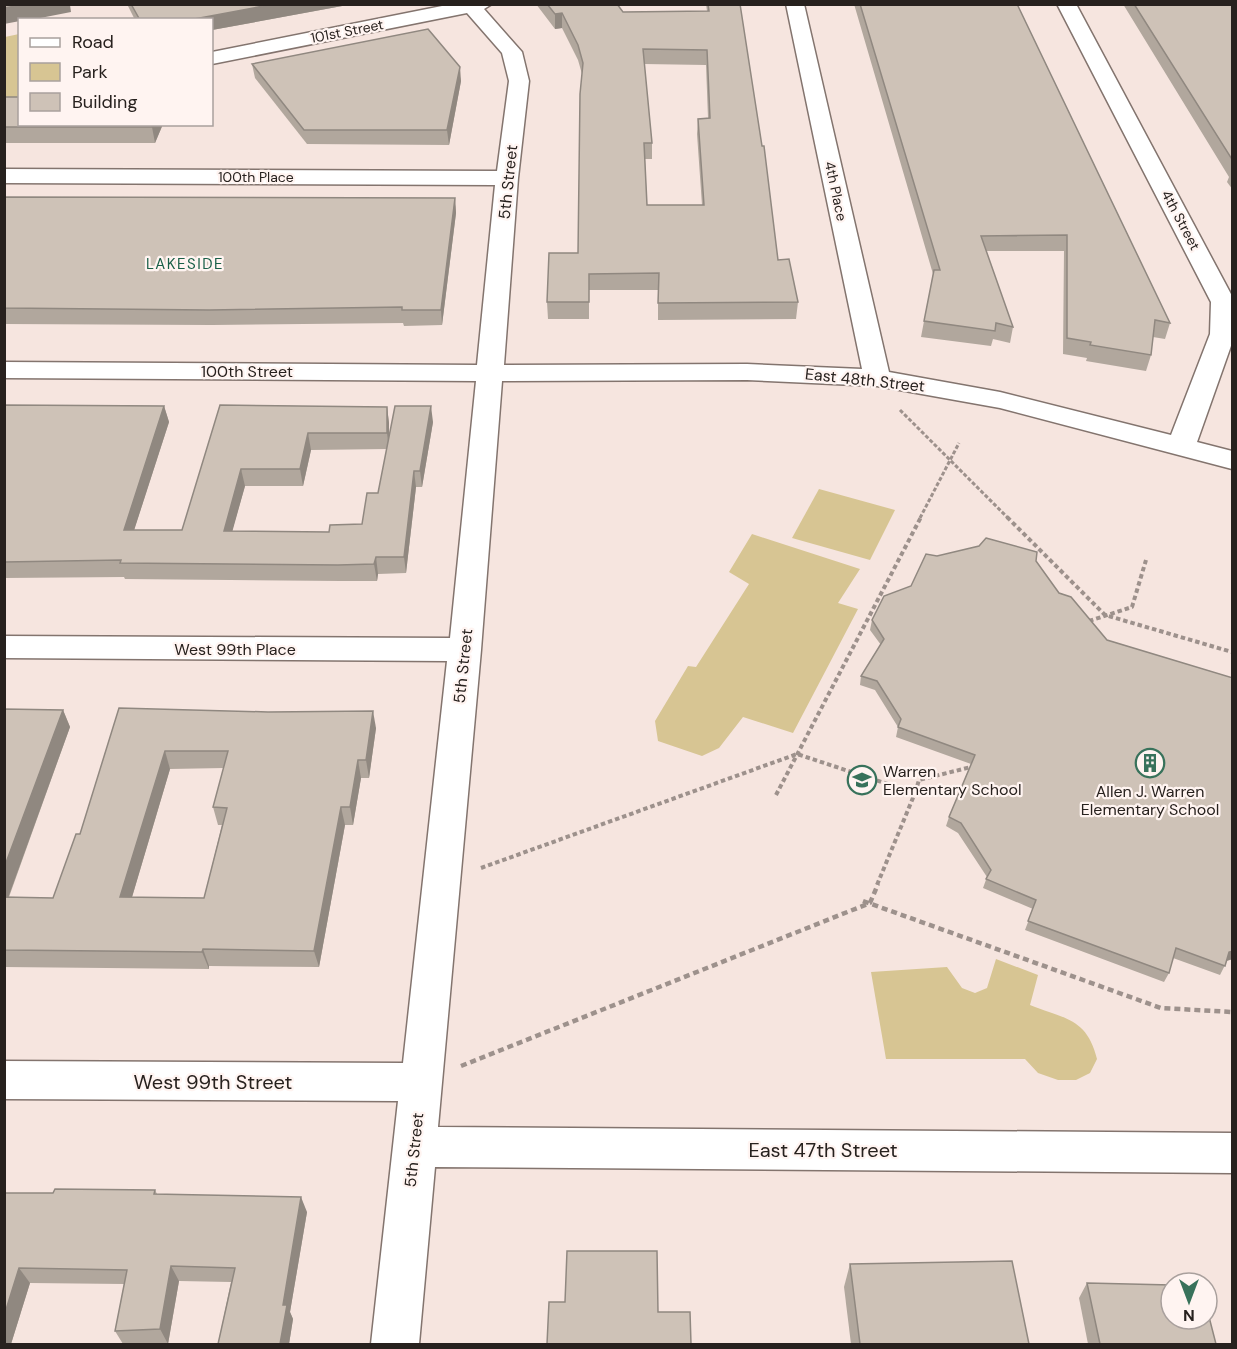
<svg xmlns="http://www.w3.org/2000/svg" width="1237" height="1349" viewBox="0 0 1237 1349" font-family="'DM Sans',sans-serif">
<style>
.green{fill:#d7c593}
.lines{fill:none;stroke-linecap:round;stroke-linejoin:round}
.minor-casing{stroke:#83746e;stroke-width:3}
.path-far2{stroke:#9d918c;stroke-width:3;stroke-dasharray:4 2;stroke-linecap:butt}
.path-far1{stroke:#9d918c;stroke-width:4;stroke-dasharray:4.5 3;stroke-linecap:butt}
.path{stroke:#9d918c;stroke-width:4.5;stroke-dasharray:6 4;stroke-linecap:butt}
.minor{fill:#fff;fill-rule:evenodd}
.wall{fill:#b1a79d;fill-rule:evenodd}
.shaded-wall{fill:#908880}
.building{fill:#cec2b7;stroke:#908880;stroke-width:1.5;fill-rule:evenodd}
.labels{text-anchor:middle;dominant-baseline:central;stroke-width:4.5;stroke-linejoin:round;paint-order:stroke}
.far-street-label{font-size:14px;fill:#27211e;stroke:#fff4f1}
.far-neighbourhood-label{font-size:15px;letter-spacing:1.5px;fill:#195f47;stroke:#fff4f1}
.street-label{font-size:16px;fill:#27211e;stroke:#fff4f1}
.poi-label{font-size:16px;fill:#27211e;stroke:#fff4f1;text-anchor:start}
.near-street-label{font-size:20px;fill:#27211e;stroke:#fff4f1}
</style>
<rect width="100%" height="100%" fill="#f6e5df"/>
<g class="green">
<path d="M19 34V100H5V37Z"/>
<path d="M819 489 895 510 870 560 792 538Z"/>
<path d="M752 534 860 569 838 603 858 609 793 733 743 717 719 748 702 756 658 741 655 721 688 666 696 667 749 584 729 572Z"/>
<path d="M996 959 1038 975 1030 1005C1065 1019 1087 1018 1097 1059L1090 1073 1076 1080H1058L1038 1073 1025 1059H886L871 972 947 967 962 988 975 993 987 988Z"/>
</g>
<g class="lines">
<g class="minor-casing">
<path id="minor" d="M452 4H492L484 9 522 52 529 81 518 178 504 365 747 364 862 369 786 4H804L889 372 1000 392 1171 435 1210 334 1211 302 1057 4H1076L1232 296V343L1197 442 1232 451V469L1000 408 877 386 747 380 502 381 481 650 438 1127 1232 1133V1173L435 1167 419 1344H371L398 1101 4 1099V1061L403 1063 447 661 4 658V636L450 638 476 381 4 378V362L477 365 495 185 4 183V169L497 171 509 81 502 53 467 13 212 64V52Z"/>
</g>
<g class="path-far2">
<path d="M900 410 1008 518"/>
<path d="M920 518 959 443"/>
</g>
<g class="path-far1">
<path d="M1007 517 1105 615 1232 652"/>
<path d="M1089 621 1132 607 1146 560"/>
<path d="M915 793 919 780 975 766"/>
<path d="M776 795 921 517"/>
<path d="M481 868 797 754 915 793 877 885"/>
</g>
<g class="path">
<path d="M863 901 1161 1008 1232 1012"/>
<path d="M461 1066 870 903 878 884"/>
</g>
<use href="#minor" class="minor"/>
</g>
<g class="wall">
<path d="M127 4H353L212 30V20H135Z"/>
<path d="M536 4H617L623 12 707 11 706 4H740L778 260 798 302 796 319 658 320V290H589V319H548L547 302 578 253 582 74 578 60 562 28 555 29ZM644 64 706 65 708 118 698 119 697 134 702 205H647L645 159H652V143Z"/>
<path d="M854 4H1017L1170 323 1165 339 1153 337 1151 355 1146 371 1086 361 1087 358 1063 354 1064 251H986L1013 327 1010 343 993 339 991 346 921 337 933 274Z"/>
<path d="M1123 4H1233V190L1227 182 1229 177Z"/>
<path d="M252 64 461 81 449 145 307 144 255 78Z"/>
<path d="M4 97 20 124H163L155 143H4Z"/>
<path d="M4 197 455 198 456 213 442 325 404 326 403 323 212 325 4 324Z"/>
<path d="M4 405 164 406 169 422 134 530H182L220 405 387 407 389 423V435L433 422 422 487H416L406 573 378 574 377 581H341L125 579 124 577 4 578ZM387 449 378 493 362 524 329 532 232 531 245 486H303L311 450Z"/>
<path d="M937 556 1036 561 1059 593 1107 640 1233 678V959L1227 961 1220 975 1173 958 1169 973 1164 982 1025 930 1033 909 983 888 987 877 958 833 946 826 949 817 971 764 896 737 898 727 875 690 860 685 861 676 881 645 870 630 872 620 911 586Z"/>
<path d="M119 708 376 728 369 778H361L353 825H345L319 967 209 966V969L4 967V709L63 710 70 727 9 897 53 898 80 834ZM224 768 213 807 218 825H222L204 898 132 897 170 769Z"/>
<path d="M155 1190 157 1194 307 1212 290 1312 293 1319 289 1344H218L231 1282 179 1281 168 1344H123L115 1331 124 1284 30 1283 11 1344H4V1193H53Z"/>
<path d="M850 1264 1029 1344H851L844 1287Z"/>
<path d="M1087 1283 1216 1344H1088L1079 1298Z"/>
</g>
<g class="shaded-wall">
<path d="M26 4H77L70 5 71 12 30 20H20V21L4 24V8Z"/>
<path d="M274 4H353L212 30V20H189Z"/>
<path d="M562 13V28L555 29V14Z"/>
<path d="M460 67 461 81 449 145 447 130Z"/>
<path d="M153 124H163L155 143 152 127Z"/>
<path d="M455 198 456 213 442 325 441 310Z"/>
<path d="M164 406 169 422 129 546 124 530Z"/>
<path d="M431 406 433 422 422 487 420 471Z"/>
<path d="M387 407 389 423V449L387 433Z"/>
<path d="M308 433 311 450 303 486 300 469Z"/>
<path d="M241 469 245 486 228 547 224 531Z"/>
<path d="M414 471 416 487 406 573 404 557Z"/>
<path d="M376 557 378 574 377 581 374 564Z"/>
<path d="M63 710 70 727 4 909V868Z"/>
<path d="M373 711 376 728 369 778 366 760Z"/>
<path d="M165 751 170 769 127 914 120 897Z"/>
<path d="M358 760 361 778 353 825 350 807Z"/>
<path d="M341 807 345 825 319 967 314 951Z"/>
<path d="M203 949 209 966V969L202 952Z"/>
<path d="M1233 951V959L1225 961 1229 952Z"/>
<path d="M301 1197 307 1212 290 1312 293 1319 289 1344H280L283 1305Z"/>
<path d="M171 1266 179 1281 168 1344 160 1329Z"/>
<path d="M19 1268 30 1283 11 1344H4V1316Z"/>
</g>
<g class="building">
<path d="M4 4H26L4 8Z"/>
<path d="M131 4H274L189 20H140Z"/>
<path d="M547 4H617L623 12 709 11 708 4H740L762 146H764L778 260 789 259 798 302 658 303 659 273 589 274V302H547L549 253H578L580 94 583 63 578 45 562 13 555 14ZM643 49 707 50 710 118 698 119 704 205H647L644 143H652Z"/>
<path d="M860 4H1017L1170 323 1155 320 1151 355 1090 345 1091 342 1067 338V235L981 236 1013 327 996 323 995 331 924 321 934 270H940Z"/>
<path d="M1134 4H1233V161Z"/>
<path d="M428 29 460 67 447 130H304L252 64Z"/>
<path d="M4 97H20V124H153L152 127H4Z"/>
<path d="M4 197 455 198 441 310H402V307L209 310 4 308Z"/>
<path d="M4 405 164 406 124 530H182L220 405 387 407V433H308L300 469H241L224 531 329 532 330 525 362 524 367 493H378L395 406H431L420 471H414L404 557H376L374 564 338 565 120 563 121 560 4 562Z"/>
<path d="M986 538 1037 552 1036 561 1059 593 1071 597 1107 640 1233 678V951L1229 952 1225 966 1176 948 1169 973 1028 921 1036 900 986 879 991 870 961 823 949 817 975 755 898 727 901 719 877 681 861 676 884 639 872 620 884 596 911 586 926 554 937 556 979 546Z"/>
<path d="M119 708 268 712 373 711 366 760H358L350 807H341L314 951 203 949 202 952 4 950V897L53 898 76 834H80ZM165 751H228L213 807 227 808 204 898 120 897Z"/>
<path d="M4 709 63 710 4 868Z"/>
<path d="M55 1189 155 1190 154 1194 301 1197 283 1305H287L280 1344H218L235 1268 171 1266 160 1329 115 1331 127 1270 19 1268 4 1316V1193H53Z"/>
<path d="M567 1251H657L658 1312H690L691 1344H547L549 1302H565Z"/>
<path d="M1012 1261 1029 1344H860L850 1264Z"/>
<path d="M1087 1283 1171 1285V1319H1207V1309L1216 1344H1100Z"/>
</g>
<defs>
<g id="building-ring" transform="scale(1.5)"><circle r="9.5" fill="#fff4f1" stroke="#38725b" stroke-width="1.5"/><path d="M-4-6H4V6H1V3H-1V6H-4ZM-2.5-4.3h1.7v1.8h-1.7ZM.8-4.3h1.7v1.8H.8ZM-2.5-1h1.7V.8h-1.7ZM.8-1h1.7V.8H.8Z" fill="#38725b"/></g>
<g id="school-ring" transform="scale(1.5)"><circle r="9.5" fill="#fff4f1" stroke="#38725b" stroke-width="1.5"/><path d="M0-5L7-2L0 1L-7-2ZM-4 1L0 2.5L4 1V4Q0 6-4 4Z" fill="#38725b"/></g>
</defs>
<g fill-rule="evenodd">
<use href="#building-ring" x="1150" y="763"/>
<use href="#school-ring" x="862" y="780"/>
</g>
<g class="labels">
<g class="far-street-label">
<text transform="translate(347 31) rotate(-11)">101st Street</text>
<text x="256" y="177">100th Place</text>
<text transform="translate(836 191) rotate(78)">4th Place</text>
<text transform="translate(1181 220) rotate(62)">4th Street</text>
</g>
<g class="far-neighbourhood-label">
<text x="185" y="264">LAKESIDE</text>
</g>
<g class="street-label">
<text transform="translate(508 182) rotate(-84)">5th Street</text>
<text x="247" y="371">100th Street</text>
<text transform="translate(865 380) rotate(6)">East 48th Street</text>
<text x="235" y="649">West 99th Place</text>
<text transform="translate(463 666) rotate(-84)">5th Street</text>
<text transform="translate(414 1150) rotate(-84)">5th Street</text>
</g>
<g class="poi-label">
<text x="883" y="771">Warren<tspan x="883" dy="18">Elementary School</tspan></text>
<text x="1150" y="791" text-anchor="middle">Allen J. Warren<tspan x="1150" dy="18">Elementary School</tspan></text>
</g>
<g class="near-street-label">
<text x="213" y="1082">West 99th Street</text>
<text x="823" y="1150">East 47th Street</text>
</g>
</g>
<rect width="1237" height="1349" fill="none" stroke="#27211e" stroke-width="12"/>
<rect x="18" y="18" width="195" height="108" fill="#fff4f1" stroke="#a9a09d" stroke-width="1.5"/>
<rect x="30" y="38" width="30" height="9" fill="#ffffff" stroke="#a9a09d" stroke-width="1.5"/>
<text x="72" y="48" font-size="18" fill="#27211e">Road</text>
<rect x="30" y="63" width="30" height="18" fill="#d7c593" stroke="#a9a09d" stroke-width="1.5"/>
<text x="72" y="78" font-size="18" fill="#27211e">Park</text>
<rect x="30" y="93" width="30" height="18" fill="#cec2b7" stroke="#a9a09d" stroke-width="1.5"/>
<text x="72" y="108" font-size="18" fill="#27211e">Building</text>
<g transform="translate(1189 1301) rotate(180)"><circle r="28" fill="#fff4f1" stroke="#a9a09d" stroke-width="1.5"/>
<path d="M0-4.5L10 22L0 15L-10 22Z" fill="#38725b"/>
<text y="-9" font-size="16" font-weight="bold" text-anchor="middle" fill="#27211e">N</text>
</g>
</svg>
